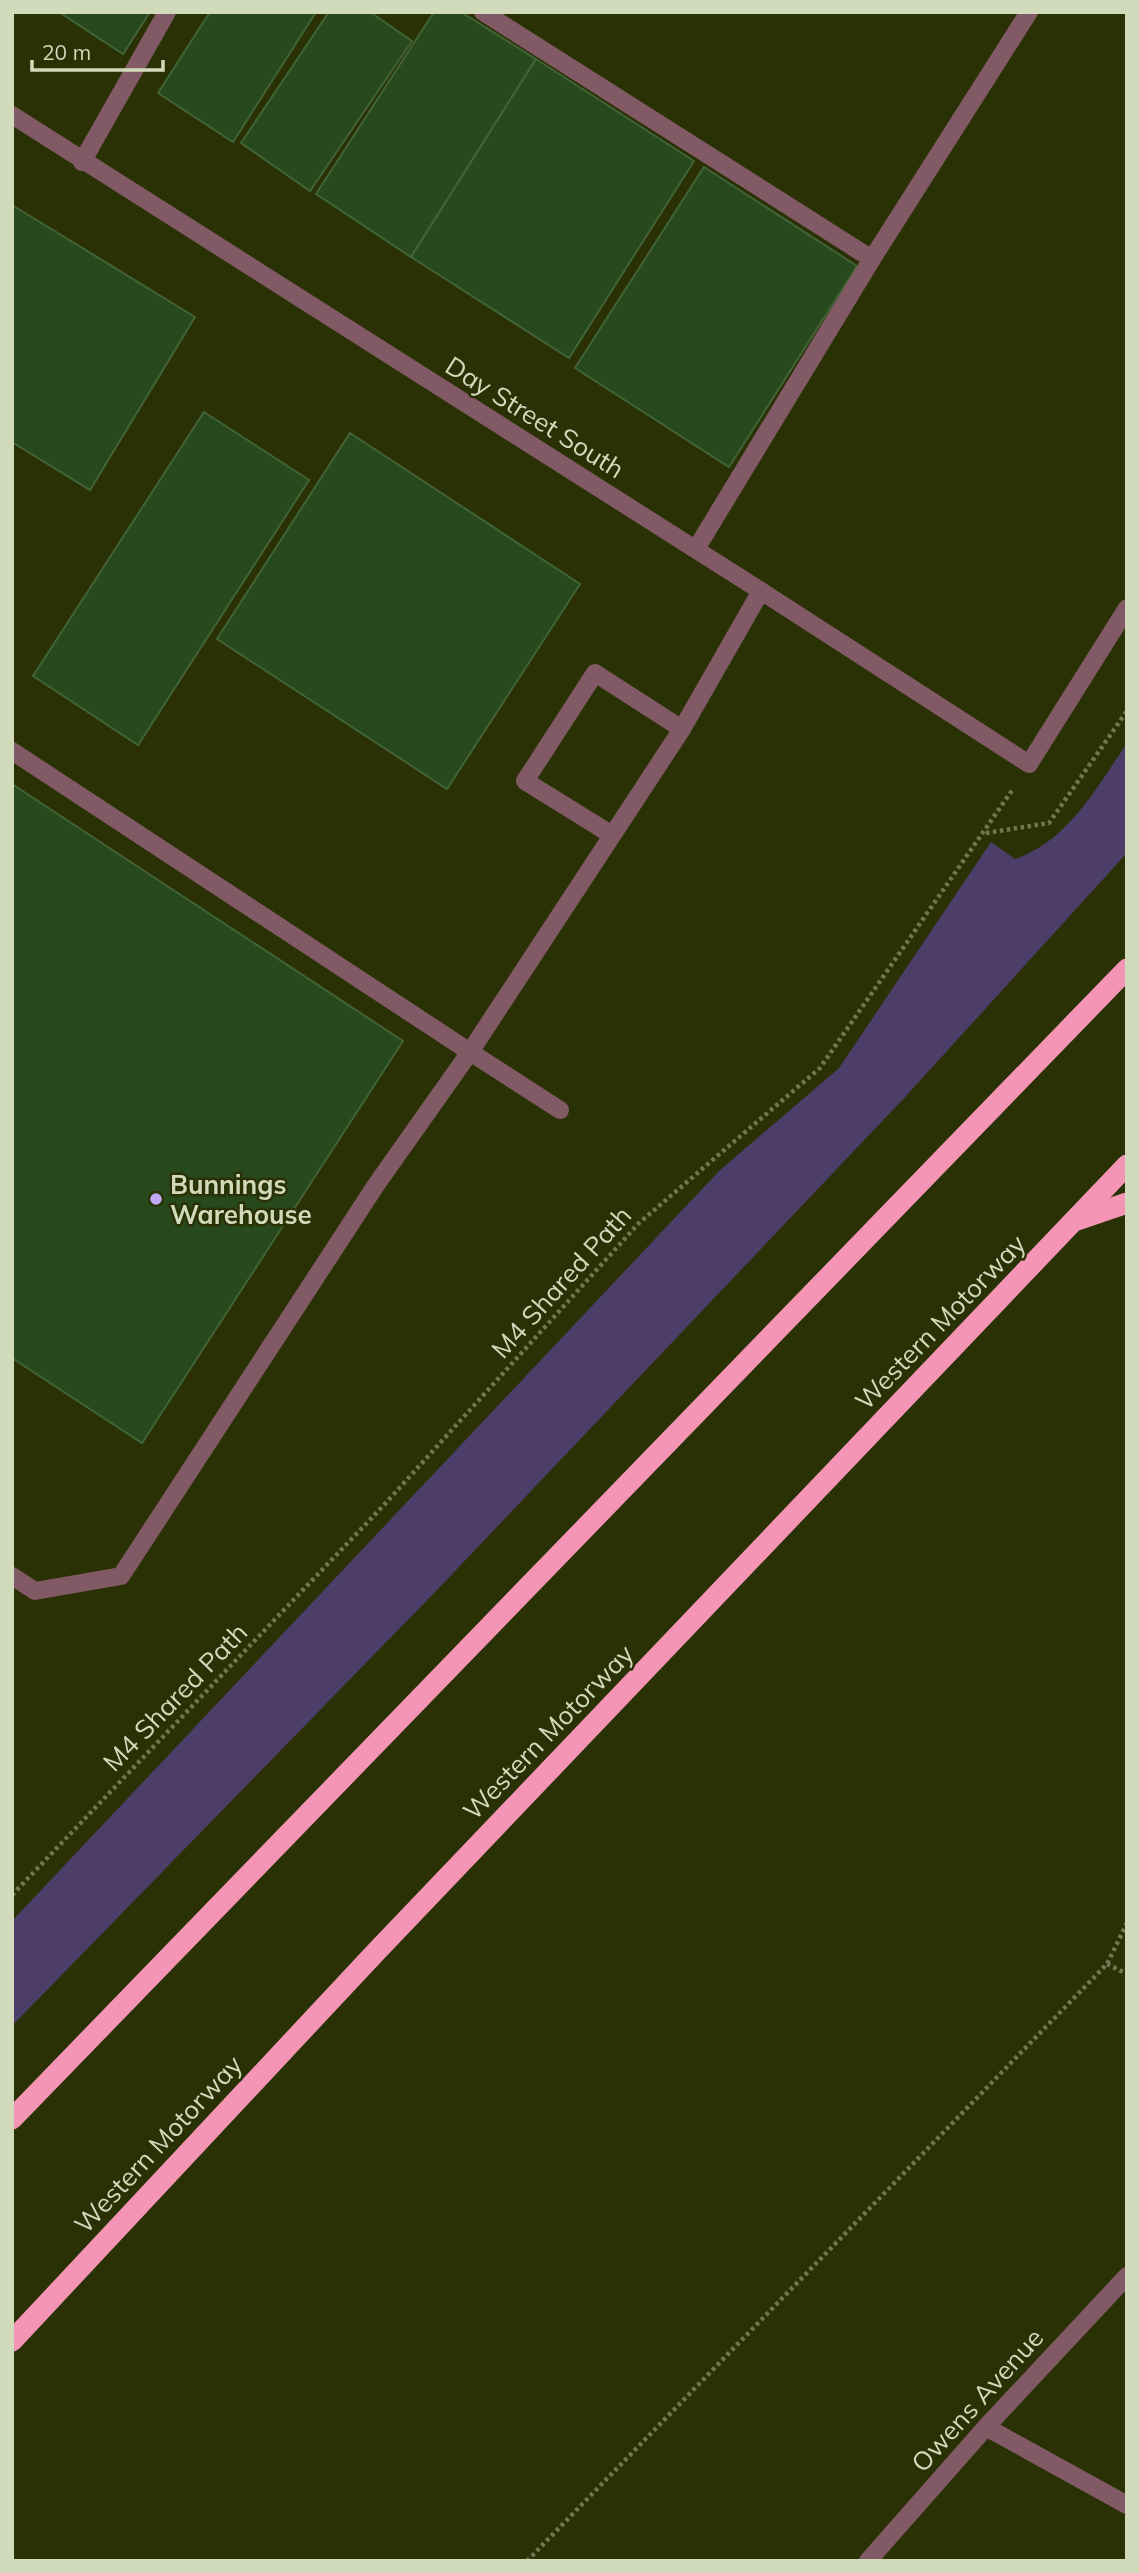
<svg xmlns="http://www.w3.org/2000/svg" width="1139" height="2573" viewBox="0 0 1139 2573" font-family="Mulish,sans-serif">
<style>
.green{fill:#4d3e69}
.building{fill:#27491d;stroke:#416336;stroke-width:2}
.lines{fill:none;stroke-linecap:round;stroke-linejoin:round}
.path{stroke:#707751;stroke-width:4.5;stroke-dasharray:3.5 3.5;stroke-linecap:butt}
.lane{stroke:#815a66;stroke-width:18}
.street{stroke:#815a66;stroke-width:18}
.highway{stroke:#f495b5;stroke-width:21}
.poi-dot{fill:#c0a8f3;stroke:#2a3105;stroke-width:2.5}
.labels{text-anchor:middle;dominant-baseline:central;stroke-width:5;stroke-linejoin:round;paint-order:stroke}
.street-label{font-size:26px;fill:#d2dabc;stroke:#2a3105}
.poi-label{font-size:26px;font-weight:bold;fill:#d2dabc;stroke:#2a3105;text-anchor:start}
</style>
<rect width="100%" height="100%" fill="#2a3105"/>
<path class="green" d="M1127 743V853L907 1095 439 1588 12 2026V1921L720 1170 839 1068 991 842 1015 859C1068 841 1097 787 1127 743Z"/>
<g class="building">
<path d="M59 12H150L123 54Z"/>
<path d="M210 12H316L233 142 158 93Z"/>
<path d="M329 12H370L412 41 310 191 241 143Z"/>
<path d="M434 12H461L536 59 411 257 316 194Z"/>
<path d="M536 59 694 161 569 358 411 257Z"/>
<path d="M704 167 857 266 729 467 575 368Z"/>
<path d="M12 205 195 317 90 490 12 442Z"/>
<path d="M204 412 309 480 138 745 33 676Z"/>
<path d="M350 433 580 584 447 789 217 639Z"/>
<path d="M12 784 403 1041 142 1443 12 1358Z"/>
</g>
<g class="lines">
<g class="path">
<path d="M986 833 1049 823 1127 711"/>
<path d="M12 1895 384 1505 639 1223 820 1068 1013 789"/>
<path d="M1107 1964 1127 1974"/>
<path d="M527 2561 1107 1964 1127 1923"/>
</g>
<g class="lane">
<path d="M483 12 872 259"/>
<path d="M82 162 167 12"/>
<path d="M696 549 872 259 1029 12"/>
<path d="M12 751 470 1052 682 729 761 591"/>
<path d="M612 835 525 781 595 673 682 729"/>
<path d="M12 1576 35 1591 121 1576 376 1185 470 1052 560 1110"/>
</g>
<g class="street">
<path d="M12 115 761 591 1029 764 1127 608"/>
<path d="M986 2427 1127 2505"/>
<path d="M868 2561 986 2427 1127 2276"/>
</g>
<g class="highway">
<path d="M1077 1220 1127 1203"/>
<path d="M12 2119 1127 969"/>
<path d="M12 2341 374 1954 1127 1165"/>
</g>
</g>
<circle class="poi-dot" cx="156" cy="1199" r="7"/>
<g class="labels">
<g class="street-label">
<text transform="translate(535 417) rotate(32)">Day Street South</text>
<text transform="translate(561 1282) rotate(-48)">M4 Shared Path</text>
<text transform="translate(940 1322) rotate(-46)">Western Motorway</text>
<text transform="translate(175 1697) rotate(-46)">M4 Shared Path</text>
<text transform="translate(548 1732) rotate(-46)">Western Motorway</text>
<text transform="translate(158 2144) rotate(-47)">Western Motorway</text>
<text transform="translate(977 2400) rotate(-48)">Owens Avenue</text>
</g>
<g class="poi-label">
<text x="170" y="1184">Bunnings<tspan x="170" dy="30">Warehouse</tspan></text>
</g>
</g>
<rect width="1139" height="2573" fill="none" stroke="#d2dabc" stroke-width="28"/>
<path d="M32 60v10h131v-10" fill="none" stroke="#d2dabc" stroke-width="3.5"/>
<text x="42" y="60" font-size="21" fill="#d2dabc" stroke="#2a3105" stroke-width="5" paint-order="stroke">20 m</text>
</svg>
